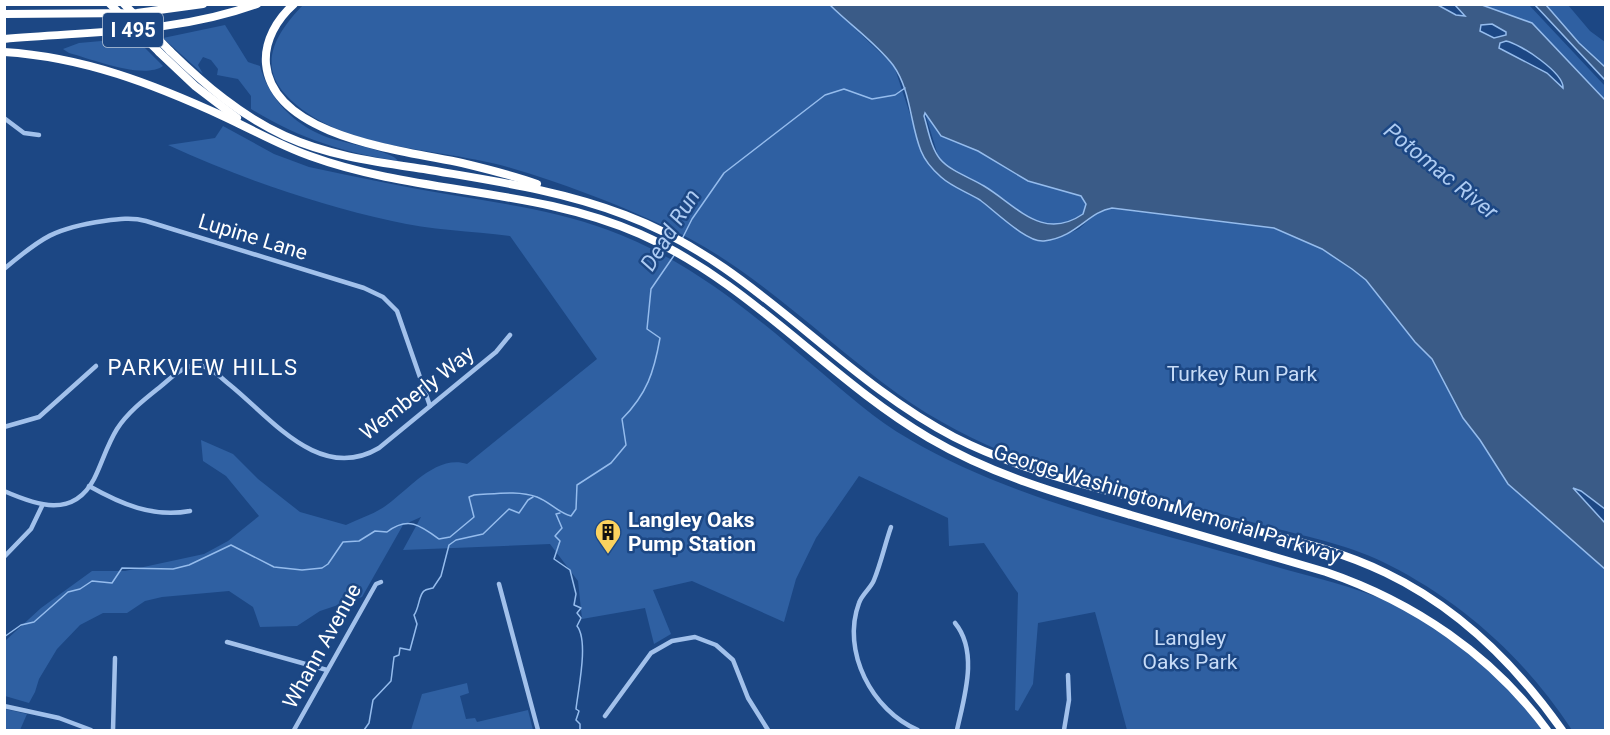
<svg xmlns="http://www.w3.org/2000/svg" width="1610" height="735" viewBox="0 0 1610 735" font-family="Roboto,sans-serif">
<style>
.green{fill:#2f60a2}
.water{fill:#3a5b87;stroke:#95bced;stroke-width:1.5;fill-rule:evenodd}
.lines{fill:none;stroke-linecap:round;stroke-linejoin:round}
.stream{stroke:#95bced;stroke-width:1.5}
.street{stroke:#a2c1eb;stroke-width:4.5}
.highway{stroke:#fff;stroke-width:8}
.highway-bridge{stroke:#fff;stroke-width:8}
.labels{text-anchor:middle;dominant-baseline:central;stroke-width:5;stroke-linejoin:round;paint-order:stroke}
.shield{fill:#1c4784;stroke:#bbc8da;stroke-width:1.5}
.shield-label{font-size:20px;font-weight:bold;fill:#fff}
.street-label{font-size:21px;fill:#fff;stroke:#1c4784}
.park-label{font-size:21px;fill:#c7dcf8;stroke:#1c4784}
.poi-label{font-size:21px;font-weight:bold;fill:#fff;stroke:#1c4784;text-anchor:start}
.water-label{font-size:22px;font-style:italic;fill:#adcbf2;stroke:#1c4784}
.neighbourhood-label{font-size:22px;letter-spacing:1.5px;fill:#fff;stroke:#1c4784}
</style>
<rect width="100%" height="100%" fill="#1c4784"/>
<g class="green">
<path d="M303 5H830L894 66 916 132 956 187 978 199 1025 235 1060 237 1079 229 1095 214 1112 208 1274 228 1322 249 1352 269 1366 280 1415 342 1432 359 1463 418 1480 440 1508 484 1605 569V730H1572C1526 660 1464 603 1389 565 1349 544 1302 536 1259 524 1185 505 1112 485 1039 466 989 448 941 425 898 394 818 336 751 264 660 224 612 202 562 183 511 168 441 147 339 152 286 95 256 63 278 31 303 5Z"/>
<path d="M1482 5H1529L1605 86V100L1532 23Z"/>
<path d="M1546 5H1568L1590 31 1605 42V67L1579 43Z"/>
<path d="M225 25 248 62 260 66C268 97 293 124 324 136 338 142 394 151 398 161 344 153 298 138 251 109V96L238 79 217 75 218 69 211 60 203 57 198 65 203 74 163 38Z"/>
<path d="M135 38 163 66C143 80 92 59 69 53L63 49 79 43Z"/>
<path d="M925 113 941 136 978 151 1028 181 1081 196 1086 204 1083 214C1043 241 1019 207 988 188 972 178 954 171 939 159Z"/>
<path d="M223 126 274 154 309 167C356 177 404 187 452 195 504 204 558 211 608 230 689 260 751 312 815 367 845 392 875 420 909 439 1019 503 1148 529 1270 565 1311 577 1356 586 1395 605 1453 633 1505 678 1542 730H1127L1095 612 1038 623 1033 684 1018 711 1015 710 1018 593 1015 589 984 543 949 546 948 518 859 476 816 538 796 579 784 622 692 581 653 590 671 634 654 644 645 608 582 619 578 581 550 544 403 550 421 517 403 525 362 597 320 611 297 626 260 627 253 607 229 591 162 597 145 601 127 613H103L80 625 57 649 39 679 35 692 29 703 5 696V641L41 608 92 571H125L204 554 228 541 259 516 226 476 203 461 201 440 233 454 258 479 300 512 346 525C358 519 372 515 384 507 407 492 435 454 467 464L597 359 510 236C471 231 430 230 392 221 315 204 240 178 168 145L215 138Z"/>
<path d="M467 683 469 693 460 696 466 719 475 718 477 722 528 710 533 730H411L422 694Z"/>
<path d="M5 709 27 714 20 730H5Z"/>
</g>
<g class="water">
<path d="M1436 4 1456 15 1465 16 1455 5H1482L1532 23 1605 100V509L1581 491 1573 488 1605 523V569L1508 484 1480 440 1463 418 1432 359 1415 342 1366 280 1352 269 1322 249 1274 228 1112 208C1088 212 1077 237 1044 241 1027 243 995 211 980 200 967 192 952 187 941 177 933 170 925 161 921 151 910 124 911 90 893 65 875 42 850 25 830 5ZM1492 24 1506 32V35L1494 38 1480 31 1481 25ZM1506 41C1521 44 1564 73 1563 88L1547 73 1499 48 1500 43ZM925 113 941 136 978 151 1028 181 1081 196 1086 204 1083 214C1042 242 1016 205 984 186 971 178 950 171 940 159 931 148 928 129 924 116Z"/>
<path d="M1535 5H1546L1579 43 1605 67V80Z"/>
</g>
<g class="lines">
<g class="stream">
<path d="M682 239 692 219 724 173 825 95 844 89 872 99 895 95 905 88"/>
<path d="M560 513 556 514 562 528 555 536 560 541 554 559 570 570 576 594 574 605 581 608 577 613 581 618 577 626C589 641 578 690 576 709L579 711 576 720 580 724V730"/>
<path d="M4 637 21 625 34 622 68 592 80 589 92 581 112 583 122 568 173 569 189 565 231 545 274 567 302 570 322 568 328 564 343 542 359 541 375 531 387 532C408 516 420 525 439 539L450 537 474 517 469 497 474 495C495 494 518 490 537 497 550 502 557 512 571 516L576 509 577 485 611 463 626 445 622 419C647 394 654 372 660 338L647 329 651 289 675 254"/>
<path d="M364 730 369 723 373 700 391 681 394 657 399 655 400 648 410 650 417 624 414 615C419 609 419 594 424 591 426 589 430 589 433 588L441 576 449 545 456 540 483 534 509 509 519 513 528 500 533 497"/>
</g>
<g class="street">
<path d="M4 118 24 133 39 135"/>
<path d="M4 269C42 237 55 228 104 221 118 219 132 217 146 221L364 288 383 297 397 311 430 406"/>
<path d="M4 427 39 417 96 366"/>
<path d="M89 486C121 504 153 518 190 511"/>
<path d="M4 491C36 505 73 519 94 479 102 463 107 445 117 429 128 412 145 399 160 387 171 378 180 368 195 365 209 365 219 376 230 385 272 419 320 483 379 448L496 352 510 335"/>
<path d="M891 527C885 544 881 563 874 580 871 588 862 594 859 603 841 651 872 711 918 730"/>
<path d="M4 557 31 529 42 506"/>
<path d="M499 584 538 730"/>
<path d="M955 623C979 652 964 698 957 730"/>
<path d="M227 642 327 670"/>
<path d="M4 706 59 718 91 730"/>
<path d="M605 716 651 653 672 641 695 637 716 645 733 660 748 698 768 730"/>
<path d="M113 730 115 658"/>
<path d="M294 730 376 584 381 582"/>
<path d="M1064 730 1069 700 1068 675"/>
</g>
<g class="highway">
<path d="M294 4C277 19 264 41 266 64 273 138 407 151 462 163 487 169 512 175 537 184"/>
<path d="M4 14 137 13 203 4"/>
<path d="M4 39C89 31 175 34 257 4"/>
<path d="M170 51C205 85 241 116 285 136 329 156 377 162 424 169 493 181 560 190 625 215 754 263 835 375 954 437 1007 464 1062 479 1119 494 1165 506 1212 519 1258 531 1302 542 1345 553 1386 573 1459 608 1516 665 1562 730"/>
<path d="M4 52C84 57 153 84 225 117 253 130 281 146 310 156 417 195 533 187 640 234 751 283 827 378 929 438 992 475 1062 495 1131 515 1196 534 1261 553 1326 572 1414 602 1492 655 1547 730"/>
<path d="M159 52 195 86 237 118"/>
</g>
<g class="highway-bridge">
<path d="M110 4 159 52"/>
<path d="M124 4 170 51"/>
</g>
</g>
<defs>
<g id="building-pin" transform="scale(1.35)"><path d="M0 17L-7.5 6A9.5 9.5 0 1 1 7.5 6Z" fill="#fbd25f" stroke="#1c4784"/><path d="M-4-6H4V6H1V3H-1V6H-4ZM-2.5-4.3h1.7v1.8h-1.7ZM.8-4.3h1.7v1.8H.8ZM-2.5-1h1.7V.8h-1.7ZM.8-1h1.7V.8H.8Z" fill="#111"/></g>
</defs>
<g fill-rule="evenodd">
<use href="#building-pin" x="608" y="532"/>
</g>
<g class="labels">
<rect class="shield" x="103" y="13" width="60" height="34" rx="4.5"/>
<g class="shield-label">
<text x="133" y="30">I 495</text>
</g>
<g class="street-label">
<text transform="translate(253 237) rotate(17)">Lupine Lane</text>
<text transform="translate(417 393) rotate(-38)">Wemberly Way</text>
<text transform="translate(1167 504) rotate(17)">George Washington Memorial Parkway</text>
<text transform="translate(322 646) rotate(-61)">Whann Avenue</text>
</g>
<g class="park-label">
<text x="1242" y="374">Turkey Run Park</text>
<text x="1190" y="638">Langley<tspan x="1190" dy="24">Oaks Park</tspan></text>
</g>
<g class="poi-label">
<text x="628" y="520">Langley Oaks<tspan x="628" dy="24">Pump Station</tspan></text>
</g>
<g class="water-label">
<text transform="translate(1441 171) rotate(39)">Potomac River</text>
<text transform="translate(670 230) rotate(-58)">Dead Run</text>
</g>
<g class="neighbourhood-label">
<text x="203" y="367">PARKVIEW HILLS</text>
</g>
</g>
<rect width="1610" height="735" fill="none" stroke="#ffffff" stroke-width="12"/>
</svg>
